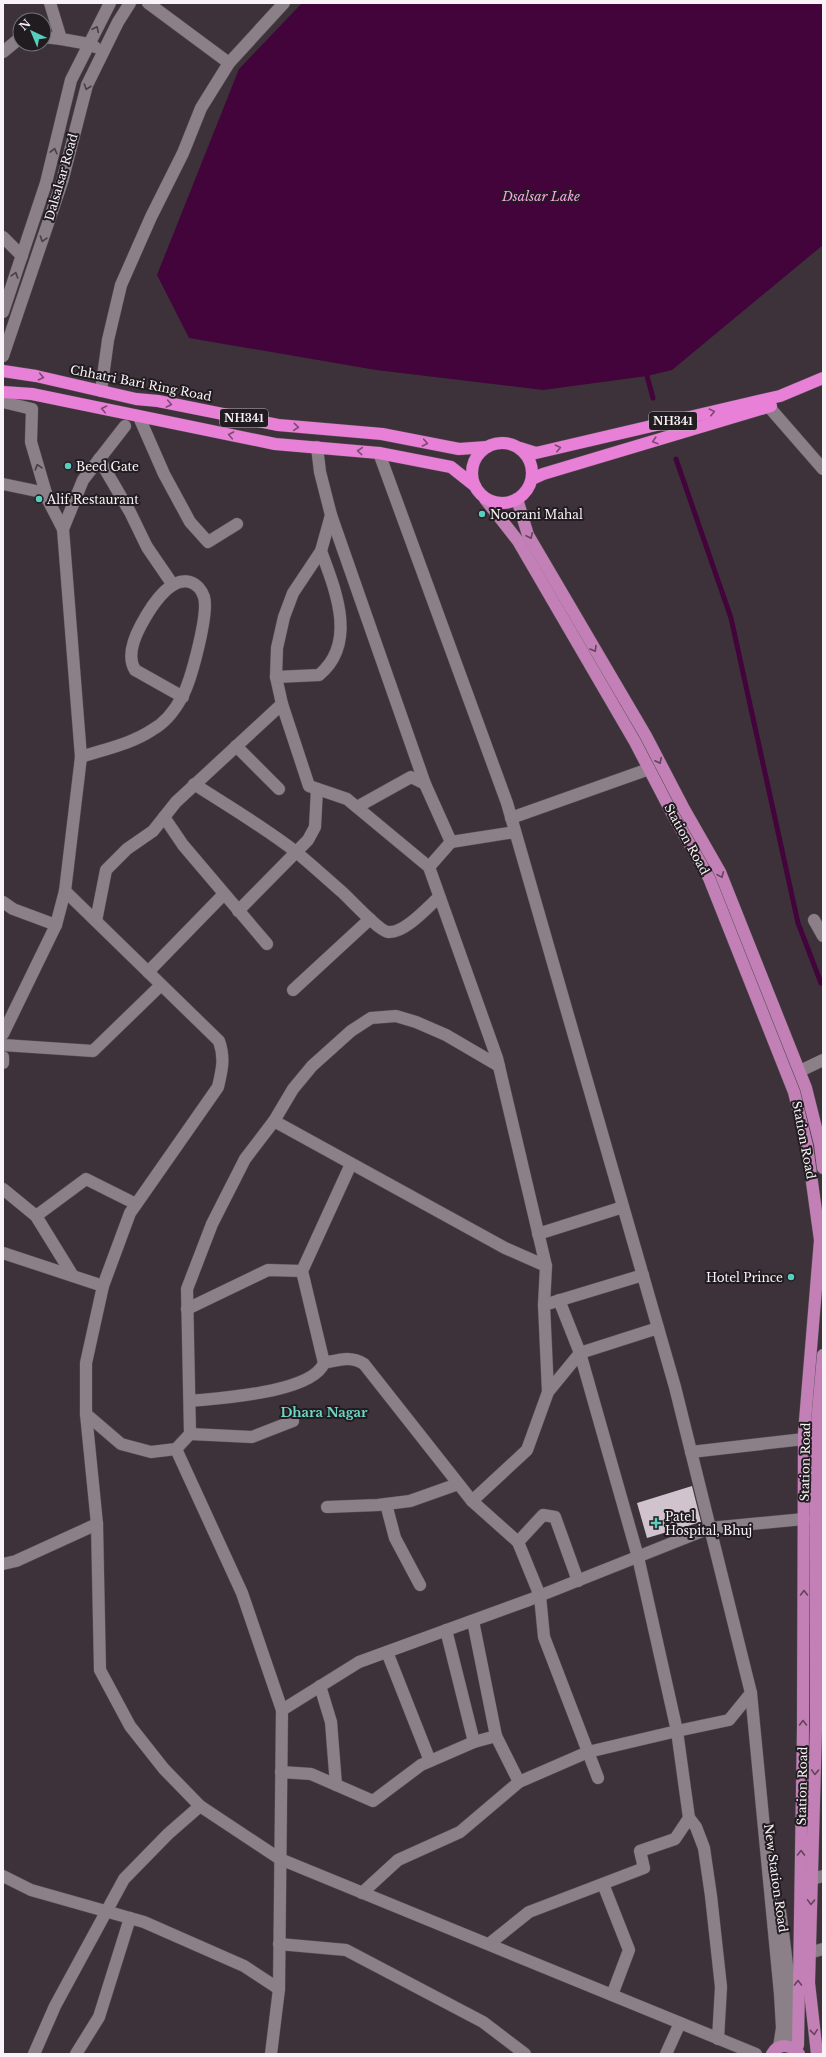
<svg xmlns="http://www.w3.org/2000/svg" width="826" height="2057" viewBox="0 0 826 2057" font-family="'Libre Baskerville',serif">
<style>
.water{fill:#42043b}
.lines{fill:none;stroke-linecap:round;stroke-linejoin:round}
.stream{stroke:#42043b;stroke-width:5}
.building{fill:#d0c3cd}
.street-casing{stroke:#564e54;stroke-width:13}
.secondary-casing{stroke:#564e54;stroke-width:13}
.primary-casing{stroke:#564e54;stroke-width:13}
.highway-casing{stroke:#564e54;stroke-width:13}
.street{stroke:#8b7f88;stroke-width:12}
.secondary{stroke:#8b7f88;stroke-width:12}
.primary{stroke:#c380b7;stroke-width:12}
.highway{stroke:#e980d7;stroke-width:12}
.oneway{stroke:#463f44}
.oneway2{stroke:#7b4972}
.oneway3{stroke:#62445c}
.poi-dot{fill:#59cebf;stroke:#211c1f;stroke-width:1.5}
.labels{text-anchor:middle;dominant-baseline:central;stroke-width:4;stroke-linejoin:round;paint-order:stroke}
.shield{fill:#211c1f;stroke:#b8b2b6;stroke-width:1}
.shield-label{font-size:11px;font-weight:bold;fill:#f9f2f7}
.street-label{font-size:12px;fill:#f9f2f7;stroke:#211c1f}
.poi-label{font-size:12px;fill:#f9f2f7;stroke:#211c1f;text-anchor:start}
.water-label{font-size:13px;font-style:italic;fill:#fca1eb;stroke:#211c1f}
.neighbourhood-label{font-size:13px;font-weight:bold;fill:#6ed7c8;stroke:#211c1f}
</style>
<rect width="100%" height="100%" fill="#3d323a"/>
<path class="water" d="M302 3H823V245L672 370 647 376 543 390 376 370 189 338 157 275 239 69Z"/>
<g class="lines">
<g class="stream">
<path d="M647 376 653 398"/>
<path d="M676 459 731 618 798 923 821 983"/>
</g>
</g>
<path class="building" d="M692 1486 701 1522 647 1538 637 1503Z"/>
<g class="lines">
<g class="street-casing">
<g id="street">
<path d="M148 3 229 63"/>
<path d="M44 37 61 39"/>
<path d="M3 52 20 38"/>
<path d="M3 237 22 256"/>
<path d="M101 391 108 340 121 285 151 217 183 153 201 108 229 63 284 3"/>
<path d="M769 407 823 469"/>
<path d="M139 417 164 474 190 522 208 542 237 524"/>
<path d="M317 447 320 472 331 515 321 551 293 593 284 617 277 648 276 677 282 704 309 786 347 799 429 867 497 1058 546 1266 544 1305"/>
<path d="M379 453 507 803 675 1387 751 1693 729 1720 677 1731 689 1818 675 1839 640 1851 644 1868 529 1912 489 1944"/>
<path d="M99 459 130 512 147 547 173 585"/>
<path d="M3 484 46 493"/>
<path d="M331 515 425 784"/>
<path d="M276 677 319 675C358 643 335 589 321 551"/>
<path d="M236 746 279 789"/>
<path d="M81 757C105 749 131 744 152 730 165 723 175 710 182 697 191 681 209 614 204 597 202 591 197 584 190 582 169 576 149 610 141 625 134 638 127 657 135 670L183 697"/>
<path d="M194 784C228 806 264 827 296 852 312 865 327 879 342 892 351 900 379 931 388 932 404 934 428 907 439 897"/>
<path d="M357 807 411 777 425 784 451 842 515 832"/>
<path d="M164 817 183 845 267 944"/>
<path d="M511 818 649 769"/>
<path d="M429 867 451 842"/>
<path d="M3 902 13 909 56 925"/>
<path d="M238 911 308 840 315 827 317 789"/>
<path d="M814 920 823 936"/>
<path d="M96 921 106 870 127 849 153 831 176 802 282 704"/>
<path d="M148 972 223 895"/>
<path d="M293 990 370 919"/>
<path d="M3 1057V1063"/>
<path d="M800 1071 823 1060"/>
<path d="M274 1121 505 1248 546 1266"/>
<path d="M3 1189 36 1216 86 1179 136 1204"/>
<path d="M36 1216 73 1276"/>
<path d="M538 1234 623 1207"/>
<path d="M3 1253 103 1286"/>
<path d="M187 1309 268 1270 302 1271"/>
<path d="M324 1363C338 1360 351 1355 364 1364L472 1501 518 1542 543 1515 555 1517 578 1581"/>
<path d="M548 1392 544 1305 643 1275"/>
<path d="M190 1401C219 1398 312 1393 324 1363L302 1271 351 1164"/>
<path d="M86 1414 121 1444 151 1452 176 1449 190 1434 187 1289 212 1224 245 1159 274 1121 293 1089 312 1066 351 1031 371 1018 396 1016 416 1022 446 1035 499 1066"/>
<path d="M190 1434 252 1437 293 1421"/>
<path d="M176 1449 242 1593 282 1710 279 1989 271 2054"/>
<path d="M691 1452 804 1439"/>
<path d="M472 1501 527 1450 548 1392 580 1353 658 1328"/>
<path d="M386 1504 395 1538 420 1585"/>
<path d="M327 1507 378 1505 410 1501 458 1484"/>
<path d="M518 1542 540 1596 544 1637 598 1778"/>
<path d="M473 1621 496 1736"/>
<path d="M446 1630 474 1742"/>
<path d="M387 1652 430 1761"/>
<path d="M320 1686 331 1722 336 1785"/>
<path d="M282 1710 359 1662 529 1600 710 1528 804 1519"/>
<path d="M281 1772 311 1774 373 1801 421 1765 474 1742 496 1736 519 1782 460 1832 398 1860 362 1893"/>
<path d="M519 1782 588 1752 677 1731 638 1557 580 1353 559 1300"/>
<path d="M689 1818 696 1827 704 1848 711 1896 721 1987 718 2039"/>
<path d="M3 1876 31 1890 144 1922 244 1966 279 1989"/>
<path d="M812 1879 823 1876"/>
<path d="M603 1884 629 1950 612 1995"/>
<path d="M279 1944 346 1950 483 2022 525 2054"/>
<path d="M809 1953 823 1949"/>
<path d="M34 2054 55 2006 124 1879 168 1834 200 1806"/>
<path d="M76 2054 99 2017 130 1918"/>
<path d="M666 2054 680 2023"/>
</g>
</g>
<g class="secondary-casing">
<g id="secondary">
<path d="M50 3 61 39 89 44 95 47"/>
<path d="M3 312 46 183 71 80 110 3"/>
<path d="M3 356 62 182 87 85 118 22 130 3"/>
<path d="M3 402 32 409 31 442 48 500 63 529 81 757 65 891 56 925 3 1034"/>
<path d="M63 529 83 480 125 426"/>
<path d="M65 891 219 1041C225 1058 222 1070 218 1087L130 1213 103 1286 86 1363V1414L97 1524 100 1670 130 1726 164 1769 200 1806 280 1859 756 2054"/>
<path d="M3 1045 93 1051 161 985"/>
<path d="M3 1564 16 1561 97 1524"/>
<path d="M751 1693 780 1994 782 2028 779 2047"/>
<path d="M780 1911C786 1955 793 2001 790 2046"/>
</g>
</g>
<g class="primary-casing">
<g id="primary">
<path d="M485 499 518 541 635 742 673 815 709 878 794 1092 807 1146 820 1240 804 1433 803 1728 798 2045 796 2049"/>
<path d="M517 499 528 535 646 736 684 809 720 872 806 1088 820 1144 823 1168"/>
<path d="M772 2054C779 2042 792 2045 799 2054"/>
<path d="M817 2054 809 1983 816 1728V1434L823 1355"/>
</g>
</g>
<g class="highway-casing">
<g id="highway">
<path d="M3 371 36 376 136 399 158 401 278 425 382 434 459 449 487 447"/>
<path d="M3 392 32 394 275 444 379 453 451 467 475 486"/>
<circle cx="502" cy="473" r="30"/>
<path d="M520 448 536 453 780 396 823 378"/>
<path d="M532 479 543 474 771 406"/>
</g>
</g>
<use href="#street" class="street"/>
<use href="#secondary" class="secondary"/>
<use href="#primary" class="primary"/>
<use href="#highway" class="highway"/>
</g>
<defs><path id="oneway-chevron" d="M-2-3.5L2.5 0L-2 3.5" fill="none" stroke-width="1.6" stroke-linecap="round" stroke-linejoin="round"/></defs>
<g class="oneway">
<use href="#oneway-chevron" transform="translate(96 29) rotate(-64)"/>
<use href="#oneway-chevron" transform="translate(87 87) rotate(109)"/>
<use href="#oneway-chevron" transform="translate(54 151) rotate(-76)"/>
<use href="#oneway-chevron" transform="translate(43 239) rotate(107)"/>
<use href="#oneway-chevron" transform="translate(15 275) rotate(-72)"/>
<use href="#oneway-chevron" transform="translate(38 467) rotate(-106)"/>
</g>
<g class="oneway2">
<use href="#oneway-chevron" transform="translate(41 377) rotate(12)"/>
<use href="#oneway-chevron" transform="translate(169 404) rotate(11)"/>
<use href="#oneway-chevron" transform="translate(104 409) rotate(-168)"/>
<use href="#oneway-chevron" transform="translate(712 412) rotate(-13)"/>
<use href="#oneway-chevron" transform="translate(296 427) rotate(5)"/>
<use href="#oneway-chevron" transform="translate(231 435) rotate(-169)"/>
<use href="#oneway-chevron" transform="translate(655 441) rotate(163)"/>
<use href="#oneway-chevron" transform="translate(425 443) rotate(11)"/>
<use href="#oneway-chevron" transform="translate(558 448) rotate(-13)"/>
<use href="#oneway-chevron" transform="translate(360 451) rotate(-175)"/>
</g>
<g class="oneway3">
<use href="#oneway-chevron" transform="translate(530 536) rotate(65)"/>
<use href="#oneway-chevron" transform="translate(594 649) rotate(59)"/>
<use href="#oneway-chevron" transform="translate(659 761) rotate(63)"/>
<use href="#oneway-chevron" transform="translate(721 875) rotate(66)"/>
<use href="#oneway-chevron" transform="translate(804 1593) rotate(-90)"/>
<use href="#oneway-chevron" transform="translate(803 1723) rotate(-90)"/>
<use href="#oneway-chevron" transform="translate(815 1772) rotate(92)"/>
<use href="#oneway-chevron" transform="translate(801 1853) rotate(-89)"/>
<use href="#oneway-chevron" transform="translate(811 1902) rotate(92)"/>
<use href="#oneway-chevron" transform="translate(798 1983) rotate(-90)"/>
<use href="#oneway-chevron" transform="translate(814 2032) rotate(84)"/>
</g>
<g class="poi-dot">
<circle cx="68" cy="466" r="4"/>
<circle cx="39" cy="499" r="4"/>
<circle cx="482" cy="514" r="4"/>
<circle cx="791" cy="1277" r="4"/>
<path d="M654 1517h4v4h4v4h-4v4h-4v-4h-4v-4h4z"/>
</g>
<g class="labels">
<g class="shield">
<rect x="220" y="409" width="48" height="18" rx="3"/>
<rect x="649" y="412" width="48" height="18" rx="3"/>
</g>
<g class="shield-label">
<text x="244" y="418">NH341</text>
<text x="673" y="421">NH341</text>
</g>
<g class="street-label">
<text transform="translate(61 177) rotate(-74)">Dalsalsar Road</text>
<text transform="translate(141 383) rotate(11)">Chhatri Bari Ring Road</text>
<text transform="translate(687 839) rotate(61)">Station Road</text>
<text transform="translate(804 1140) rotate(79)">Station Road</text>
<text transform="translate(805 1462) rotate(-89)">Station Road</text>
<text transform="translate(802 1786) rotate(-89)">Station Road</text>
<text transform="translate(776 1878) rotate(82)">New Station Road</text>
</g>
<g class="poi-label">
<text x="76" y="466">Beed Gate</text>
<text x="47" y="499">Alif Restaurant</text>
<text x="490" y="514">Noorani Mahal</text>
<text x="783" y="1277" text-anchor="end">Hotel Prince</text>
<text x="665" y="1516">Patel<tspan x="665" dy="14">Hospital, Bhuj</tspan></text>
</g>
<g class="water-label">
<text x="541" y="196">Dsalsar Lake</text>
</g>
<g class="neighbourhood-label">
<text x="324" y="1412">Dhara Nagar</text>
</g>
</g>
<rect width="826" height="2057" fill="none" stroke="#f9f2f7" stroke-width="8"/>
<g transform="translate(32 32) rotate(316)"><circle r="19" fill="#211c1f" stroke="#777275"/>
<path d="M0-3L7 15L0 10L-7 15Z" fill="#59cebf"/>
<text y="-6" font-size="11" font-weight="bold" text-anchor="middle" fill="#f9f2f7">N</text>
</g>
</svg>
